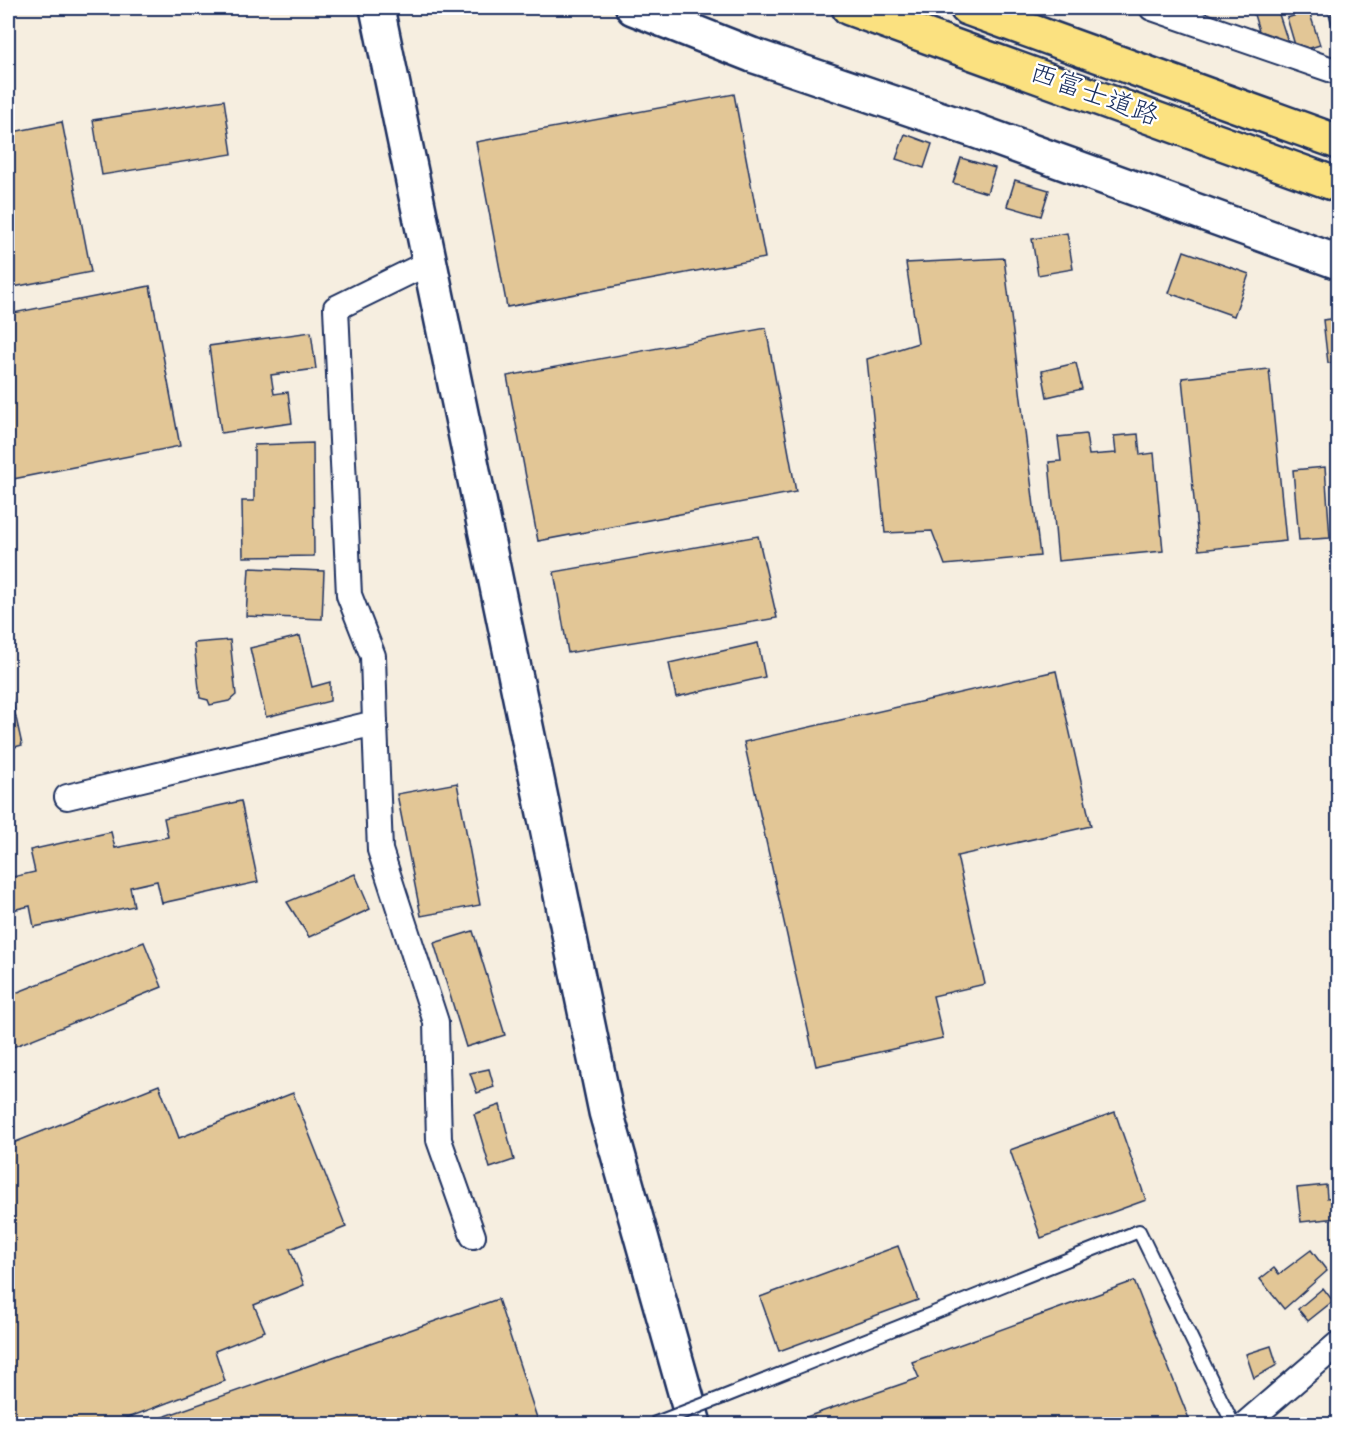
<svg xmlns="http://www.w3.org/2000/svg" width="1346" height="1432" viewBox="0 0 1346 1432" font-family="'Indie Flower','Klee One',sans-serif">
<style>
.building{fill:#e2c696;stroke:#1b2f5e;stroke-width:1.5}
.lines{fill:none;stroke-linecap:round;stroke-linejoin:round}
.lane-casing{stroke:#1b2f5e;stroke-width:16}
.street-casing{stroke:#1b2f5e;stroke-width:28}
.secondary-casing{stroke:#1b2f5e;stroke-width:38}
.highway-casing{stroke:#1b2f5e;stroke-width:38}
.lane{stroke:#fff;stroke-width:12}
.street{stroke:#fff;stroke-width:24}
.secondary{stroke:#fff;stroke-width:33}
.highway{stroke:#fbe180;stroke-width:33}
.lane-bridge-casing{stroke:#1b2f5e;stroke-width:16;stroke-linecap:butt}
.lane-bridge{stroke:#fff;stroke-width:12}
.labels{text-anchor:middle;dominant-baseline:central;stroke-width:4.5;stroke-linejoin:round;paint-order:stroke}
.street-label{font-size:27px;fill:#1b2f5e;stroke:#fff}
</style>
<rect width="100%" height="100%" fill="#f6eee0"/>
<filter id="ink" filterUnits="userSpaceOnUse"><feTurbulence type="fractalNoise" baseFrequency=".0167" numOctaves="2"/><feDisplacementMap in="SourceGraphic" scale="12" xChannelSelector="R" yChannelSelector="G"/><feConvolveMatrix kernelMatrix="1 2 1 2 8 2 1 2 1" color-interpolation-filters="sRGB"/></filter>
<g filter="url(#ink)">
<g class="building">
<path d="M1252 8H1277L1288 42 1259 31Z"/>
<path d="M1309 11 1320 45 1297 52 1287 18Z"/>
<path d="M1338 12V27L1333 28 1329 14Z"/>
<path d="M734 94 765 258 507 307 476 142Z"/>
<path d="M224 100 232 154 102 175 93 120Z"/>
<path d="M62 122 91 272 8 288V133Z"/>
<path d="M905 134 932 144 924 168 896 159Z"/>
<path d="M961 158 995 168 987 193 953 183Z"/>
<path d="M1015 180 1049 190 1041 216 1007 206Z"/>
<path d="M1067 233 1073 269 1038 275 1032 239Z"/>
<path d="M1184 251 1249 274 1234 316 1169 293Z"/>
<path d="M1004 258 1040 556 945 565 932 531 885 533 867 359 918 343 906 263Z"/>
<path d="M150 286 180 446 8 480V314Z"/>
<path d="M1338 318V362L1328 363 1323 320Z"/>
<path d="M766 328 796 492 538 541 507 376Z"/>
<path d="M311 332 316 369 271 375 274 394 288 392 292 423 221 433 209 346Z"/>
<path d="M1076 363 1082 389 1047 397 1042 371Z"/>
<path d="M1269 369 1286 541 1199 550 1182 378Z"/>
<path d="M1086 434 1089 455 1116 453 1114 436 1138 434 1140 455 1154 453 1163 551 1058 561 1049 462 1061 461 1058 437Z"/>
<path d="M313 443 314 556 243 557 242 501H254V445Z"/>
<path d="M1325 467 1330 538 1299 540 1293 470Z"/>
<path d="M758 536 777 618 568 653 554 572Z"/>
<path d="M249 568 324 571 322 619 246 616Z"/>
<path d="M300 636 312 687 330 682V701L266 717 250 648Z"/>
<path d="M230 640 236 695 229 701 210 705 208 700 200 698 194 643Z"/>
<path d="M758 643 765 677 676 697 669 663Z"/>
<path d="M1056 671 1091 826 957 856 985 984 933 996 943 1038 816 1066 744 742Z"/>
<path d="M8 681 22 745 8 749Z"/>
<path d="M457 783 480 905 421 916 397 794Z"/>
<path d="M241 801 258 882 162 903 157 881 130 887 134 906 34 927 30 906 8 911V878L35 872 30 850 111 832 115 848 168 837 164 818Z"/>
<path d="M355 874 370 909 309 937 287 902Z"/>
<path d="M473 931 505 1035 466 1047 434 943Z"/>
<path d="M144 942 162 987 8 1049V996Z"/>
<path d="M489 1069 494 1087 477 1093 470 1073Z"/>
<path d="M159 1085 179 1138 293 1093 346 1227 290 1249 304 1285 254 1305 265 1331 215 1351 225 1381 111 1424H35V1422L27 1424H8V1145Z"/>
<path d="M500 1105 514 1160 490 1168 474 1114Z"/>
<path d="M1115 1112 1146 1200 1041 1238 1010 1150Z"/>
<path d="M1326 1185 1327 1198 1335 1197 1337 1218 1301 1222 1297 1188Z"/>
<path d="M898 1246 918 1300 779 1351 760 1297Z"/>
<path d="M1311 1250 1327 1271 1284 1309 1260 1279 1274 1268 1279 1274Z"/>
<path d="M1134 1281 1189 1419 1179 1424H786L919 1378 912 1362Z"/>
<path d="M1323 1288 1333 1301 1308 1321 1298 1309Z"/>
<path d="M498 1299 539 1424H143Z"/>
<path d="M1271 1346 1277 1365 1254 1378 1246 1354Z"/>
</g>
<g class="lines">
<g class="lane-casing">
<path id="lane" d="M723 1397 1139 1231 1233 1424"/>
</g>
<g class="street-casing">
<g id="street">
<path d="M1152 8 1338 72"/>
<path d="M375 723 380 850 436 1022 439 1140 473 1236"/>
<path d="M67 797 375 723 373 656 349 595 336 308 430 262"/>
<path d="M1245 1424 1338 1344"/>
</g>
</g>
<g class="secondary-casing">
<g id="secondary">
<path d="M377 8 606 1112 694 1424"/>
<path d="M633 8 752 55 976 131 1338 262"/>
</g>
</g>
<g class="highway-casing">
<g id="highway">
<path d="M849 8 1338 185"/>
<path d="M967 8 1338 142"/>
</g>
</g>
<use href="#lane" class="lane"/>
<use href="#street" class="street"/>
<use href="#secondary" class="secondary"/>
<use href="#highway" class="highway"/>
<g class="lane-bridge-casing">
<path id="lane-bridge" d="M653 1424 723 1397"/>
</g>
<use href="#lane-bridge" class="lane-bridge"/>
</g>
</g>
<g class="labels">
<g class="street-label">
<text transform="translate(1094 96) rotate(20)">西富士道路</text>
</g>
</g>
<rect width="1346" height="1432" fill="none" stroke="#fff" stroke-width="30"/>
<rect x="15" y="15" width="1316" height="1402" fill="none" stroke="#1b2f5e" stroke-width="2" filter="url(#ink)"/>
</svg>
